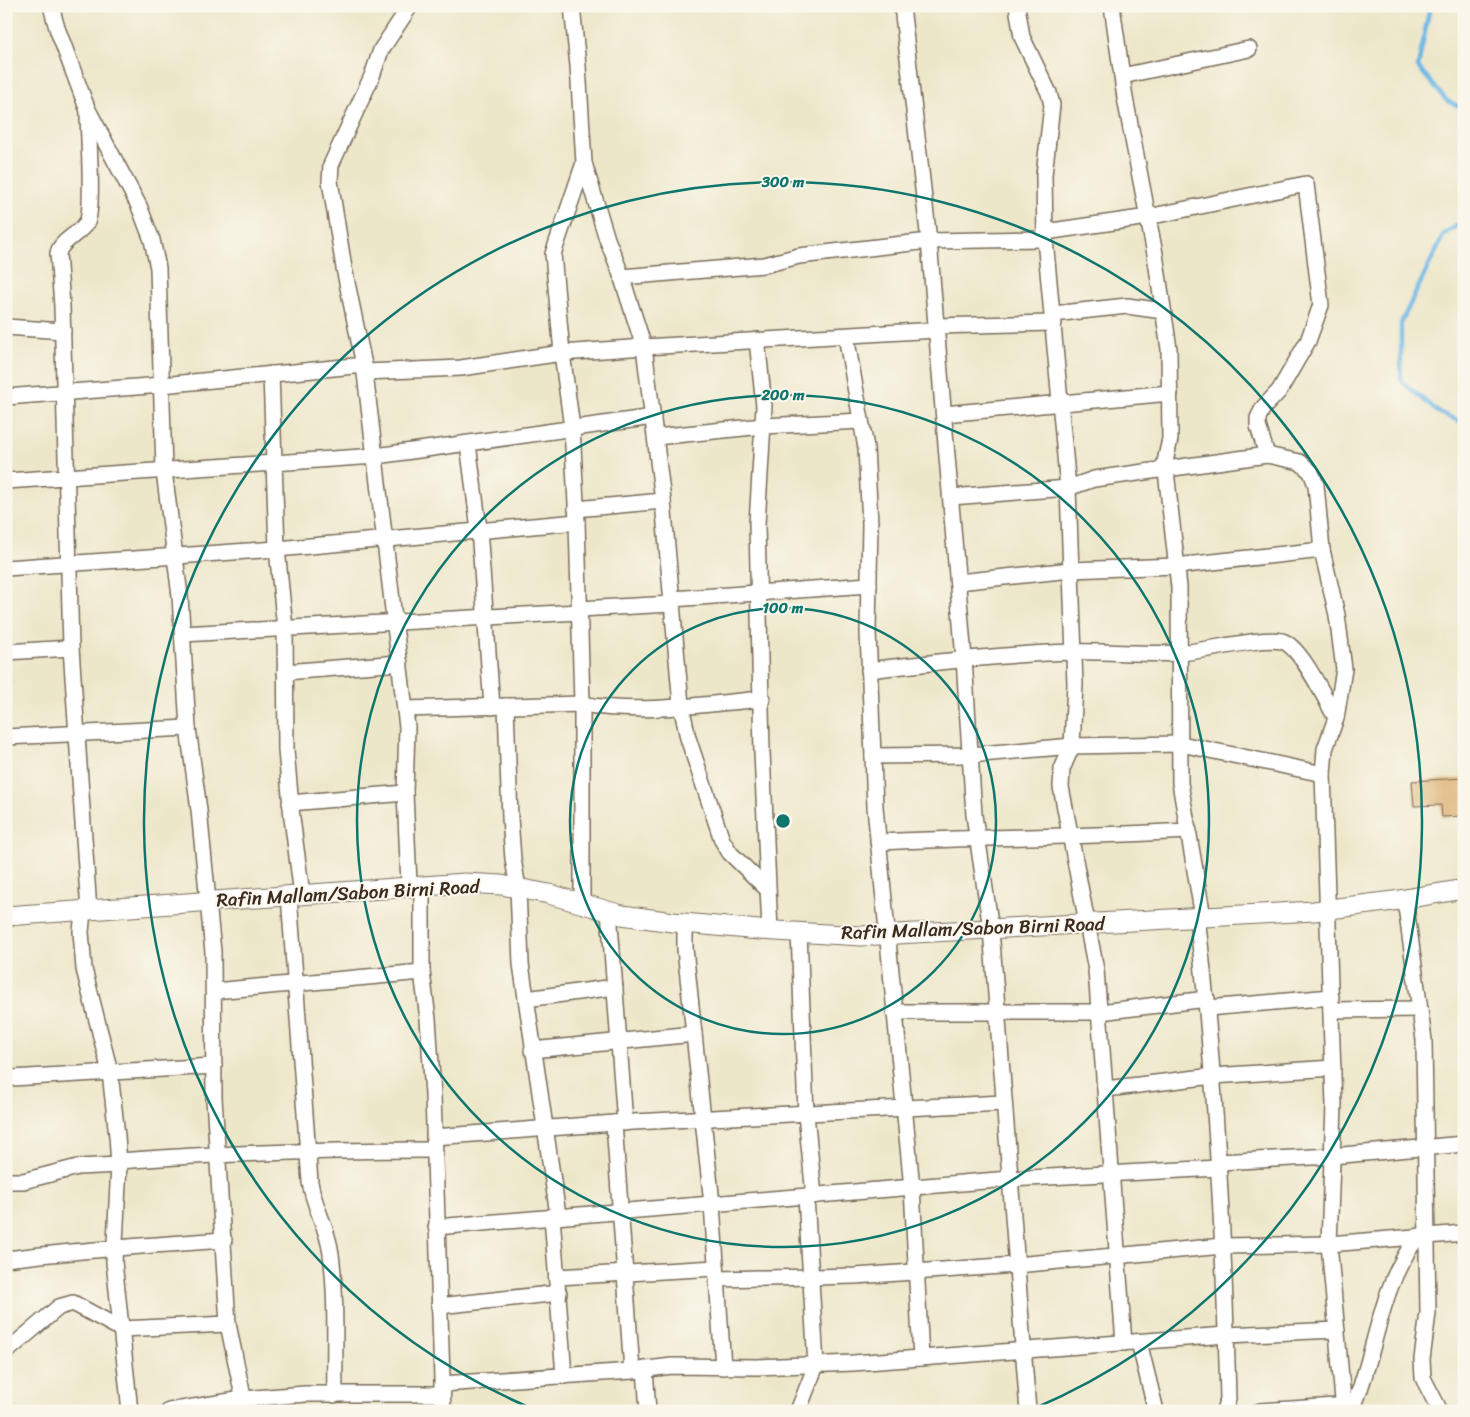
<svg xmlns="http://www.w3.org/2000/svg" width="1470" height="1417" viewBox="0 0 1470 1417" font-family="Sriracha,sans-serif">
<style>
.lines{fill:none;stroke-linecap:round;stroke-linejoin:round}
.stream{stroke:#6db7e5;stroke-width:4.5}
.building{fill:#daab6a}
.minor-casing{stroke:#796c5a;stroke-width:18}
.tertiary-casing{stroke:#796c5a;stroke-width:21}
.minor{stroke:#fff;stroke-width:15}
.tertiary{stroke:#fff;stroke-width:19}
.ring{fill:none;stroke:#0f766e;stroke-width:2.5}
.labels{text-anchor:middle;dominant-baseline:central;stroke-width:4;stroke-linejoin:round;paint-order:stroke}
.street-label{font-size:19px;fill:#3b2a1e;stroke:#fbf7ec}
.centre{fill:#0f766e;stroke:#fbf7ec;stroke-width:2.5}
.ring-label{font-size:15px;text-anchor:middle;font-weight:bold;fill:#0f766e;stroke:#fbf7ec;stroke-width:4;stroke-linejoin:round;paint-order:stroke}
</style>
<rect width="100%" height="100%" fill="#fbf7ec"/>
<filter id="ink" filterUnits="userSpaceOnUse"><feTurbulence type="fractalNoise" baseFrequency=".02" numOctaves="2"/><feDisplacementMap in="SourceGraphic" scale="10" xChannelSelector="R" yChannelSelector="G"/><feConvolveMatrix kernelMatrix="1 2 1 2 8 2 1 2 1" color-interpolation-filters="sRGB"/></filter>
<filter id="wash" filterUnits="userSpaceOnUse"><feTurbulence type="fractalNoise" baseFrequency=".0096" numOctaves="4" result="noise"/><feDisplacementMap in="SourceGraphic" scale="20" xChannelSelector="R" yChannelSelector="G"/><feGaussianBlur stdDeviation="1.12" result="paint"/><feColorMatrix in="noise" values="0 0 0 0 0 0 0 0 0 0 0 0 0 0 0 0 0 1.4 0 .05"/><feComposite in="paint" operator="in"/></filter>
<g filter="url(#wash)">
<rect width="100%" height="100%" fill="#ede7ca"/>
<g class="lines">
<g class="stream">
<path d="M1430 6 1418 67 1447 101 1464 108"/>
<path d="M1464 221 1444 234 1401 323V381L1438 412 1464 423"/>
</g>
</g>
<g id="blocks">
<path class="building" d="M1464 778V816L1442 817 1441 805 1414 806 1412 781Z"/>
</g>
</g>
<g filter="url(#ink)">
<use href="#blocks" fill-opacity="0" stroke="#796c5a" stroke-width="1"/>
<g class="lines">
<g class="minor-casing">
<g id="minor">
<path d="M51 6 57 28 87 108 139 206 152 240 158 268 164 471 180 596 188 728 199 810 213 952 214 1098 228 1324 246 1411"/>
<path d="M572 6 578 66 584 163 607 239 619 269 644 347 663 501 681 705 688 738 722 840 730 853 768 890"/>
<path d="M902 6 929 241 964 659 974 815 991 929 1028 1411"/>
<path d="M1017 6 1022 37 1049 93 1052 105 1044 175 1045 239 1068 488 1075 684 1072 746 1062 769 1061 787 1096 970 1124 1343"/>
<path d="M1112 6 1125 98 1155 254 1169 349 1170 439 1165 462 1179 587 1180 783 1203 917"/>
<path d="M1122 76 1249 49"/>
<path d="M88 112C88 132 94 208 87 222 80 234 61 240 58 253L62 306 71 648 89 911"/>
<path d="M1045 232 1148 217 1306 184 1321 305 1308 341 1279 391 1263 408 1258 418V426L1267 455"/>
<path d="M622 277 764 265 799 256 929 241 1045 239"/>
<path d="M1053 314 1127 306 1163 311"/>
<path d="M936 326 1054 323"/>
<path d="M6 327 63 331"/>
<path d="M846 336 866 448 870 523 868 632 875 807 912 1188 921 1358"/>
<path d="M757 340 764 406 757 524 762 752 770 931"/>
<path d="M365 372 461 368 562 353 644 347 937 330"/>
<path d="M271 374 277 549 285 629 286 750 292 818 302 895"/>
<path d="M6 397 162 385 364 365"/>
<path d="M944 414 1170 393"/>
<path d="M656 437 763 426 861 421"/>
<path d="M468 444 479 529 492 707"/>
<path d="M6 481 376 456 653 417"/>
<path d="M951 497 1068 488 1094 479 1267 455 1300 462 1311 472 1316 485 1322 550 1337 615 1344 669 1336 718 1325 749 1323 774 1334 1105 1329 1244 1344 1411"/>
<path d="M576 509 663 501"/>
<path d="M6 568 277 549 577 522"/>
<path d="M958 582 1071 570 1176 566 1322 550"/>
<path d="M672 599 869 585"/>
<path d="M579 609 672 604"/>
<path d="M183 634 579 612"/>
<path d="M6 652 71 648"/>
<path d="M869 670C937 662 1005 654 1074 652 1109 651 1145 655 1180 653 1206 651 1260 637 1282 641 1301 646 1326 701 1336 718"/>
<path d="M285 672 400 663"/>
<path d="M506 706 510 818 513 859 518 888 521 964 558 1215"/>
<path d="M405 709 582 704C641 715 703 704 762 699"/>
<path d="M6 737 188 728"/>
<path d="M873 756 970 755 1072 746 1181 744 1323 774"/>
<path d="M290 803 405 793"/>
<path d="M878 842C982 837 1085 837 1189 831"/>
<path d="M409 885 405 793 407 727 364 365 344 268 330 181 331 165 372 76 381 50 410 6"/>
<path d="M422 885V972L428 1019 433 1095 443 1411"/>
<path d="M289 896 310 1182C314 1208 328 1228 331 1254 337 1300 334 1349 335 1395"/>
<path d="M1405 899 1424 1040 1428 1313 1422 1359 1423 1378 1440 1411"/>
<path d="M582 903V704L577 522 572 428 562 353 553 254 584 163"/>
<path d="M83 911 81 932 84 969 110 1072 117 1136 119 1165 114 1262 130 1411"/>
<path d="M609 911 625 1123"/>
<path d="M1197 917C1216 1077 1224 1238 1228 1399L1224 1411"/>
<path d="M685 924V949L712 1204 723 1367"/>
<path d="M799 932 806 1114 814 1196"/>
<path d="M214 991 422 972"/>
<path d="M526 999 615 987"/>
<path d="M1208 1008 1331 997"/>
<path d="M1331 1010 1420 1009"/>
<path d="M894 1012H1100L1207 999"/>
<path d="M532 1050 694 1034"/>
<path d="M6 1075 12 1078 214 1066"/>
<path d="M1106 1089 1213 1076 1333 1068"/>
<path d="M614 1123 632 1371"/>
<path d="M434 1137 614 1123 1003 1103"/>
<path d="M119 1161C224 1153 328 1150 434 1150"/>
<path d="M1219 1162 1332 1156 1464 1144"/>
<path d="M6 1181H23L78 1167 119 1165"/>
<path d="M552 1216 564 1376"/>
<path d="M436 1227 1009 1179 1219 1168"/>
<path d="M6 1259C79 1250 151 1245 224 1240"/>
<path d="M557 1277 716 1268"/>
<path d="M717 1279 855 1276 1016 1265 1223 1246 1329 1244 1464 1233"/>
<path d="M439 1306 559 1293"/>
<path d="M1139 1342 1156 1411"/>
<path d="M6 1352 59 1307 73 1303 121 1329 228 1324"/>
<path d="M645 1369 648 1411"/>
<path d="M442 1384 632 1371 672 1366 757 1367 853 1363 1226 1335 1337 1330"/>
<path d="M169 1411 243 1399 305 1394H442"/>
<path d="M798 1411 816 1365 806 1197"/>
<path d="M1260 1411 1351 1405 1356 1400C1377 1347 1381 1281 1419 1236"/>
</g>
</g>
<g class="tertiary-casing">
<path id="tertiary" d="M6 916 465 883 501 885 549 894 622 915 673 922 759 930 861 936 1314 911 1393 901 1464 889"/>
</g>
<use href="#minor" class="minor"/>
<use href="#tertiary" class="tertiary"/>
</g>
</g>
<g class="ring">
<circle cx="783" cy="821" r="213"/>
<circle cx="783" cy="821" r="426"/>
<path d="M533 1409A639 639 0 1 1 1033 1409"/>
</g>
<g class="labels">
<g class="street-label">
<text transform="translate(348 893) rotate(-3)">Rafin Mallam/Sabon Birni Road</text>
<text transform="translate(973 928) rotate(-2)">Rafin Mallam/Sabon Birni Road</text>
</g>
</g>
<circle cx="783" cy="821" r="8" class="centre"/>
<g class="ring-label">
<text x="783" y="187">300 m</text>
<text x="783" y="400">200 m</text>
<text x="783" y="613">100 m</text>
</g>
<rect width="1470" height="1417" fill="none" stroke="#fbf7ec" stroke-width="25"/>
</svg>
